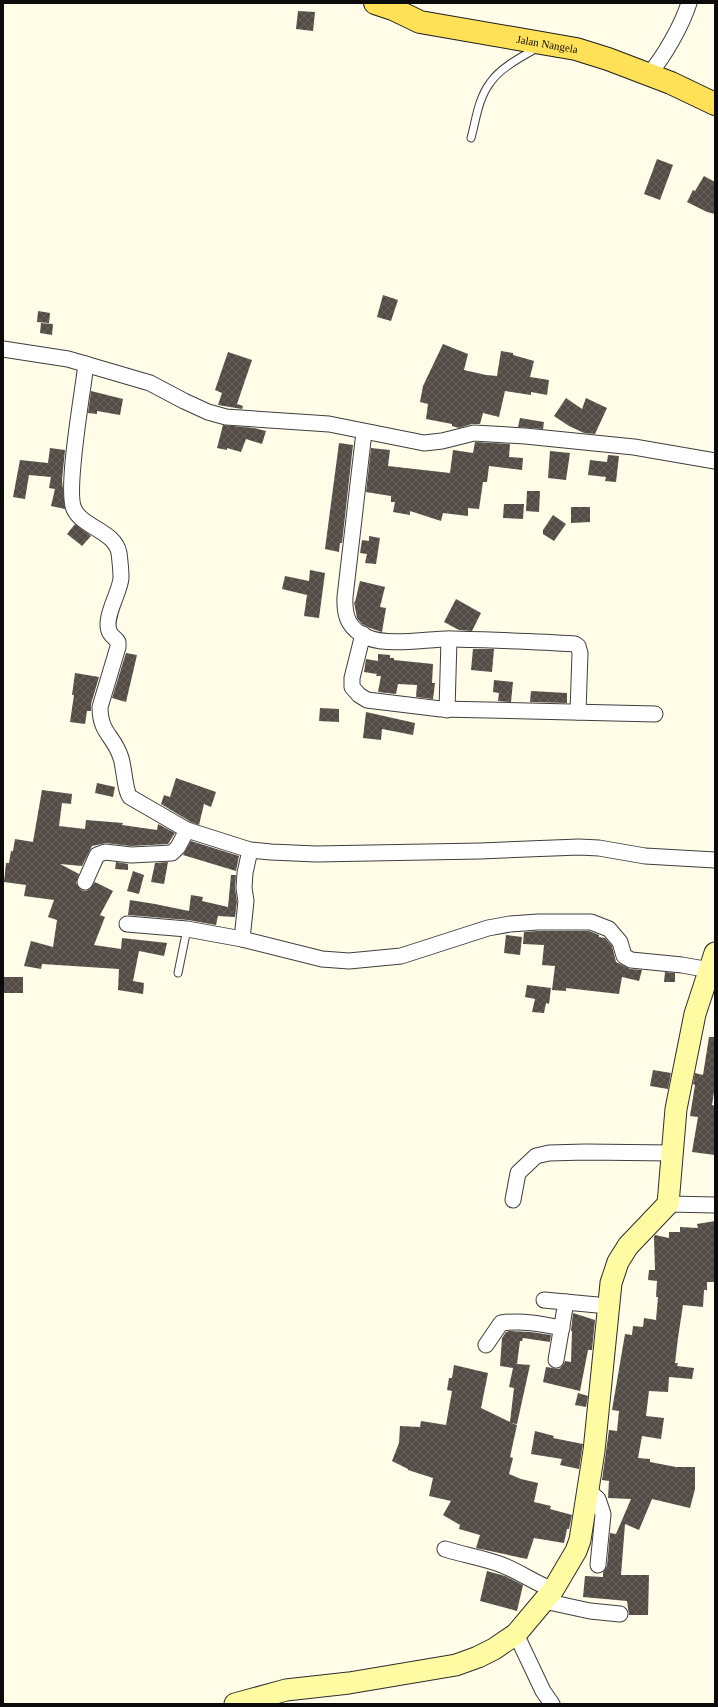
<svg xmlns="http://www.w3.org/2000/svg" width="718" height="1707" viewBox="0 0 718 1707" font-family="Georgia,serif">
<style>
.building{fill:url(#building-cross-hatch)}
.lines{fill:none;stroke-linecap:round;stroke-linejoin:round}
.lane-casing{stroke:#3e3e3e;stroke-width:9}
.street-casing{stroke:#3e3e3e;stroke-width:17}
.secondary-casing{stroke:#2d2d2d;stroke-width:23}
.primary-casing{stroke:#1c1c1c;stroke-width:24}
.lane{stroke:#fff;stroke-width:7}
.street{stroke:#fff;stroke-width:15}
.secondary{stroke:#fffba3;stroke-width:21}
.primary{stroke:#ffe158;stroke-width:22}
.labels{text-anchor:middle;dominant-baseline:central;stroke-width:4;stroke-linejoin:round;paint-order:stroke}
.street-label{font-size:11px;fill:#0b0b0b;stroke:#fff}
</style>
<defs>
<pattern id="building-cross-hatch" width="8" height="8" patternUnits="userSpaceOnUse"><rect width="8" height="8" fill="#544c46"/><path d="M0 0l8 8M0 8l8-8" fill="none" stroke="#68615c"/></pattern>
</defs>
<rect width="100%" height="100%" fill="#fffce8"/>
<g class="building">
<path d="M298 11 315 12 313 31 296 29Z"/>
<path d="M657 159 673 165 660 200 644 194Z"/>
<path d="M704 176 715 182V214L707 212 687 202 693 190 695 191Z"/>
<path d="M383 295 398 300 391 321 377 317Z"/>
<path d="M38 311 50 313 49 323 37 322Z"/>
<path d="M41 323 53 324 52 335 40 333Z"/>
<path d="M443 344 468 354 464 370 486 375 497 376 501 351 513 353V355L534 361 530 377 549 380 547 395 531 392V395L505 391 499 417 483 413 480 424H472L459 428 452 426V424L426 419 428 404 420 402 423 386Z"/>
<path d="M228 352 252 360 237 404 243 406 242 409 218 405 222 393 215 390Z"/>
<path d="M91 391 123 399 120 415 97 411V414L88 413Z"/>
<path d="M566 398 582 409 586 398 607 408 595 434 584 433 569 426 554 416Z"/>
<path d="M520 418 544 422 543 429 518 427Z"/>
<path d="M223 425 254 428 266 431 262 444 246 439 241 452 227 448V450L217 448Z"/>
<path d="M475 442 510 444 509 457 523 458 522 470 489 466 487 482H483L479 509 468 508V516L443 513 441 521 410 511V515L393 512 395 502H391V496L366 492 371 448 390 450 388 466 450 473 453 450 473 453Z"/>
<path d="M339 443 353 445 342 543H340L339 552 325 549Z"/>
<path d="M50 448 65 450 62 480 65 509 51 506 55 489 49 488 51 477 29 475 25 499 13 497 20 460 48 463Z"/>
<path d="M550 451 570 453 566 480 548 478Z"/>
<path d="M608 455 619 456 616 482 605 481 606 477 588 475 590 460 607 462Z"/>
<path d="M527 491H540L539 512 526 511Z"/>
<path d="M504 504H524L523 519 503 518Z"/>
<path d="M571 507H590V522L571 523Z"/>
<path d="M553 515 566 524 554 541 543 534V530Z"/>
<path d="M75 524 91 536 82 546 67 534Z"/>
<path d="M369 536 380 538 376 564 365 563 367 554 360 553 362 540 369 541Z"/>
<path d="M310 570 325 573 319 618 304 616 307 595 282 589 285 576 309 581Z"/>
<path d="M360 581 385 587 380 607 386 608 382 632 370 628 362 624 357 618 354 602H355Z"/>
<path d="M456 599 481 613 472 631 459 630 444 622Z"/>
<path d="M473 649H494L492 672 471 670Z"/>
<path d="M126 653 137 655 126 702 112 698Z"/>
<path d="M378 654 390 655V658H394V660L433 664 432 683H435L433 699 416 697 417 685 398 684 396 694 378 692 381 676H376L377 674 364 672 366 659 378 661Z"/>
<path d="M75 673 99 677 91 704V711H87L85 724 70 722 74 695H72Z"/>
<path d="M494 680 513 682 511 702 498 701 499 693 493 692Z"/>
<path d="M531 691 567 693V703L530 702Z"/>
<path d="M320 708 339 709V722L319 721Z"/>
<path d="M366 712 415 723 413 735 382 729 381 740 363 738Z"/>
<path d="M176 778 216 792 211 807 204 804 199 825 191 822 161 804 164 795 170 797Z"/>
<path d="M97 783 115 787 113 797 95 793Z"/>
<path d="M42 790 72 794 71 804 62 803 59 826 85 829 86 820 123 823 122 825 157 830 158 824 175 833 168 844 131 846 106 843 92 846 82 866 60 864 79 874 76 883 81 890 86 891 90 889 95 882 113 891 100 915 105 917 94 945 121 949 122 938 167 943 164 956 139 951 133 981 144 983 143 994 118 990 119 969 42 964 41 969 24 966 31 941 53 947 57 920 48 917 54 900 24 896 26 885 4 882 6 863H9L11 851H13L15 839 33 842Z"/>
<path d="M191 841 239 856 236 871 183 855Z"/>
<path d="M116 862 128 864V870L115 869Z"/>
<path d="M168 862 164 884 151 882 155 863Z"/>
<path d="M133 871 144 875 139 894 127 891Z"/>
<path d="M231 875H236L235 888 237 901 235 917 218 916 216 925 188 920 128 915 130 900 155 904 189 911 191 895 203 897 202 901 228 907Z"/>
<path d="M538 931H589L599 935V937L605 938 612 946 616 962 630 969 642 970 639 981 622 977 619 994 566 988V991L552 990 555 966 542 965 544 945 523 944 524 932Z"/>
<path d="M506 935 522 937 520 955 504 953Z"/>
<path d="M665 972 675 973V982H664Z"/>
<rect x="3" y="977" width="20" height="16"/>
<path d="M527 985 551 988 549 1004 546 1003 544 1013 532 1012 535 999 525 997Z"/>
<path d="M709 1037H715V1085L712 1105 715 1106V1155L692 1152 698 1117 690 1116 695 1085 693 1084 695 1073 703 1075Z"/>
<path d="M653 1070 671 1073 668 1089 650 1086Z"/>
<path d="M715 1221V1282H707V1290H704L703 1307 683 1305 678 1338 675 1363H678L677 1366 694 1368 692 1379 669 1377 668 1392 649 1391 646 1416 664 1418 661 1439 642 1436 638 1458 650 1459V1462L676 1467H695V1489L690 1508 652 1499 639 1530 625 1524 621 1575H649L648 1615H629L627 1601 583 1597 585 1576 603 1577V1572L607 1566 610 1533 616 1534 631 1499 608 1498 609 1481 602 1480 609 1430 617 1431 619 1411 612 1410 625 1334 632 1335 633 1326 643 1327 644 1318 656 1320 658 1297H656L657 1281 648 1280 649 1270H655L654 1237 655 1235 669 1238V1232H680V1227L698 1228 697 1224Z"/>
<path d="M573 1313 595 1320 592 1350H588L580 1391 543 1382 546 1367 559 1369 563 1365 565 1361 571 1362 572 1331H571Z"/>
<path d="M509 1331 531 1332 551 1335 550 1342 523 1338 522 1341H520L517 1364 530 1365 517 1424 511 1423 517 1425 510 1457 513 1458 509 1474 521 1479 538 1483 534 1502 551 1506 550 1509 572 1515 569 1529H567L564 1543 534 1538 527 1559 476 1548 480 1535 459 1529 460 1525 443 1515 451 1501 429 1496 433 1478 408 1470V1469L392 1461 399 1443 400 1426 420 1427 421 1421 446 1425 452 1391 447 1390 449 1378H452L454 1365 488 1373 481 1408 510 1422 514 1388 509 1387 513 1368 500 1366 502 1338 506 1332Z"/>
<path d="M578 1393 588 1396 586 1407 575 1405Z"/>
<path d="M535 1431 554 1436 553 1438 583 1444 579 1469 560 1465 562 1459 531 1454Z"/>
<path d="M487 1571 505 1576 523 1585 517 1611 480 1601Z"/>
</g>
<g class="lines">
<g class="lane-casing">
<g id="lane">
<path d="M471 138C476 120 478 99 490 83 500 68 521 57 537 48"/>
<path d="M178 973 187 929"/>
</g>
</g>
<g class="street-casing">
<g id="street">
<path d="M649 74C664 57 682 25 689 3"/>
<path d="M3 349 68 359 150 383 184 401 208 412 226 417 329 424 424 443 442 441 474 433 525 436 634 447 715 461"/>
<path d="M86 364C83 391 65 490 74 509 83 528 115 531 119 553 120 561 121 570 121 578 120 593 102 619 110 633 112 637 116 638 118 642V647L100 707C100 734 114 735 121 758 124 767 125 791 130 797L187 830 250 850 271 852 316 854 480 851 579 847 599 848 645 856 715 860"/>
<path d="M364 432 345 597C344 617 349 630 369 638 389 646 427 639 449 639 490 640 534 641 575 644L578 646 580 653 578 712"/>
<path d="M363 634 352 678V687L359 695 367 700 441 709 655 714"/>
<path d="M447 710 449 639"/>
<path d="M250 850 245 873 244 888 246 901 242 939 322 959 349 961 401 956 488 928 510 924 538 922H591L609 929 620 942 624 956 631 960 682 965 710 970"/>
<path d="M85 882 97 855 105 852 131 855 172 853 178 847 187 830"/>
<path d="M127 924 187 929 242 939"/>
<path d="M513 1200 518 1173 536 1156 549 1153 585 1152 672 1153"/>
<path d="M668 1204 715 1205"/>
<path d="M544 1300 608 1306"/>
<path d="M486 1345 501 1323C522 1320 542 1324 562 1328"/>
<path d="M556 1360 566 1302"/>
<path d="M589 1491 598 1499 603 1514 598 1565"/>
<path d="M445 1549C464 1555 484 1558 502 1565 520 1572 535 1583 553 1590"/>
<path d="M544 1601 590 1611 620 1614"/>
<path d="M516 1634 543 1691 552 1704"/>
</g>
</g>
<g class="secondary-casing">
<path id="secondary" d="M235 1704 286 1690 349 1683 456 1665 478 1657 494 1649 516 1634 553 1590 576 1551 580 1540 594 1451 611 1283 618 1262 628 1246 668 1204 676 1109 695 1014 715 953"/>
</g>
<g class="primary-casing">
<g id="primary">
<path id="s1" d="M375 3 393 9 420 22 576 49 608 59 671 83 715 104"/>
</g>
</g>
<use href="#lane" class="lane"/>
<use href="#street" class="street"/>
<use href="#secondary" class="secondary"/>
<use href="#primary" class="primary"/>
</g>
<g class="labels">
<g class="street-label">
<text stroke="none"><textPath href="#s1" startOffset="178">Jalan Nangela</textPath></text>
</g>
</g>
<rect width="718" height="1707" fill="none" stroke="#0b0b0b" stroke-width="8"/>
</svg>
